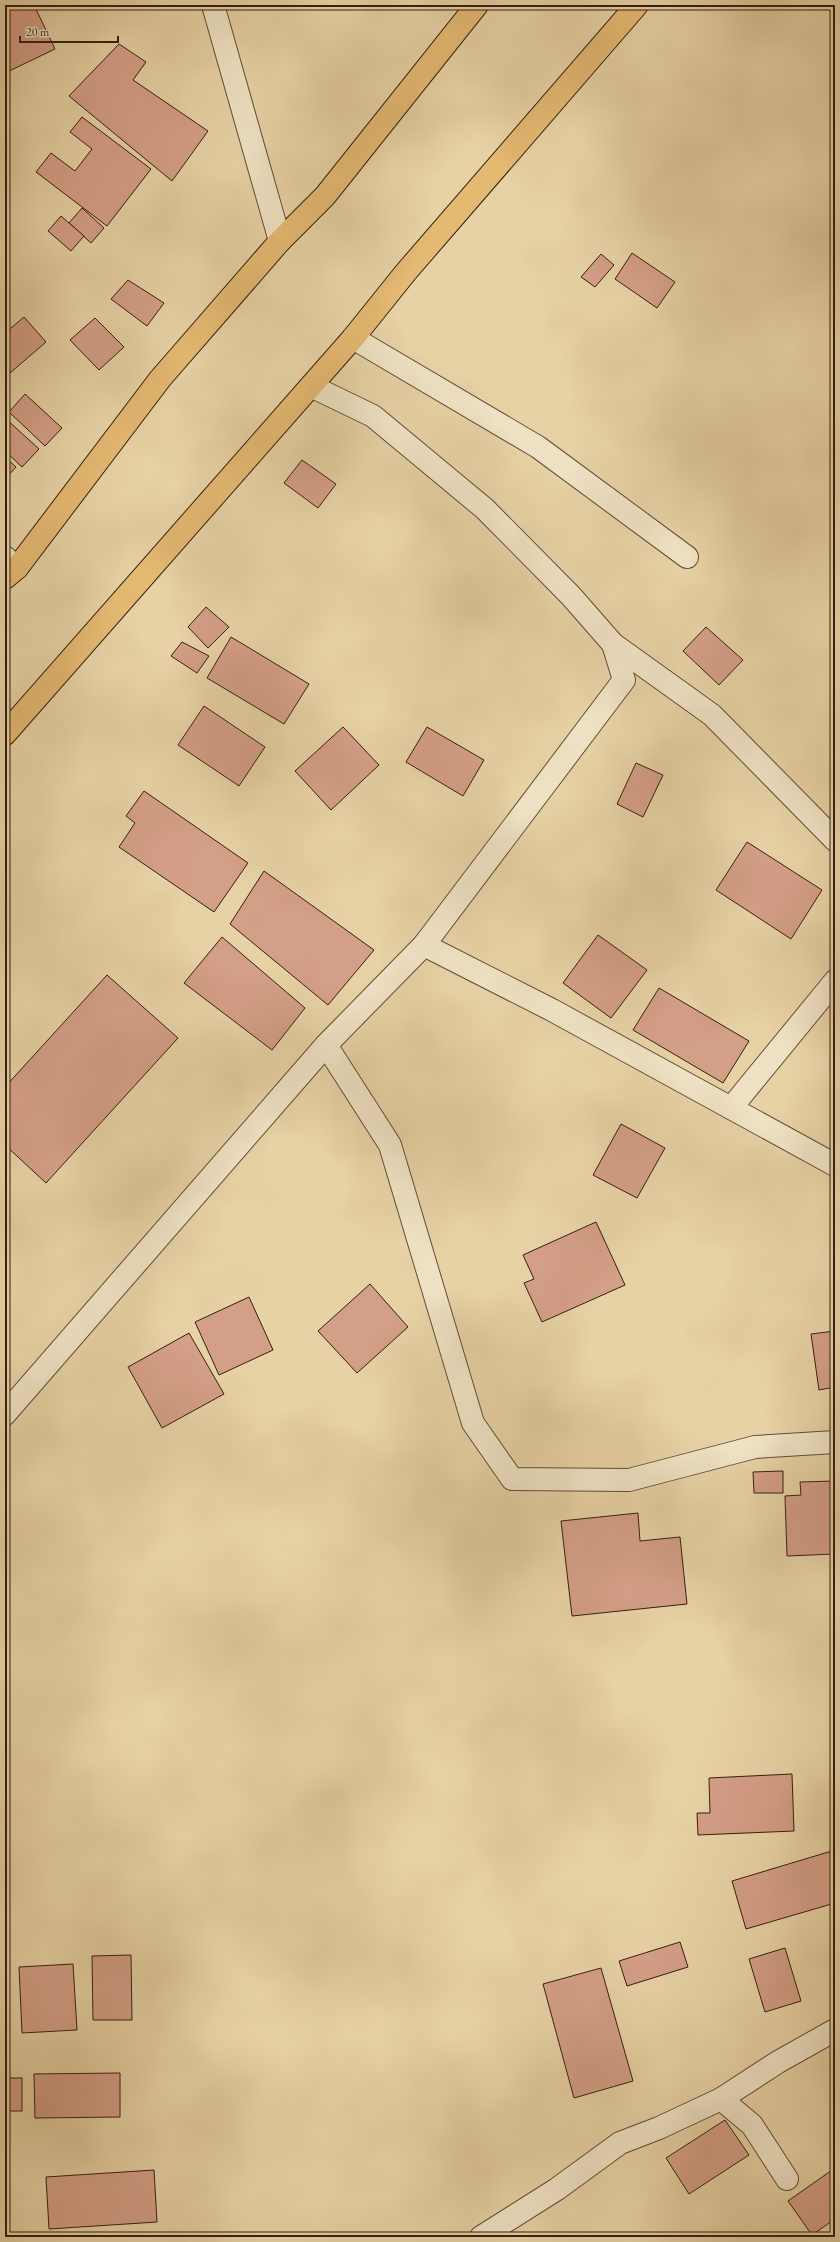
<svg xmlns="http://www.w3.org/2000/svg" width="840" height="2242" viewBox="0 0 840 2242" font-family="'EB Garamond',serif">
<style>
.building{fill:#d49f87;stroke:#341f11}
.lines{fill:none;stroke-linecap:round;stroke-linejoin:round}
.street-casing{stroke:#614c36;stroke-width:24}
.primary-casing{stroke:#341f11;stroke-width:24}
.street{stroke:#efe2c4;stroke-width:22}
.primary{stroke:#e4b972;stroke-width:22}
</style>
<rect width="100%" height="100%" fill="#e7d2a5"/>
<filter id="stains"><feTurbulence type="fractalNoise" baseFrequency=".005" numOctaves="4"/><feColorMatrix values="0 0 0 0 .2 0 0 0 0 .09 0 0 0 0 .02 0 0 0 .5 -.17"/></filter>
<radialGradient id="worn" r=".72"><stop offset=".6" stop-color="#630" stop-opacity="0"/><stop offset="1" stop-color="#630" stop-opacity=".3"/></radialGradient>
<g class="building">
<path d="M5 5H34L55 49 5 73Z"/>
<path d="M119 44 146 62 133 80 208 131 172 181 69 96Z"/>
<path d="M82 117 151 169 107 226 36 172 51 153 75 171 92 149 70 132Z"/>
<path d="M82 208 104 228 91 243 69 223Z"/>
<path d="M61 216 84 236 71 251 48 231Z"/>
<path d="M632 253 675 282 657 308 615 279Z"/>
<path d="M601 254 614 265 595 287 581 277Z"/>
<path d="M128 280 164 303 147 326 111 299Z"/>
<path d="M24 317 46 342 10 373 5 367V333Z"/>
<path d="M95 318 124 347 99 370 70 340Z"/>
<path d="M25 394 62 428 45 446 9 412Z"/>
<path d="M5 418 39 449 22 467 5 451Z"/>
<path d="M5 457 16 467 5 479Z"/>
<path d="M302 460 336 484 318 508 284 483Z"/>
<path d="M206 607 229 627 208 648 188 627Z"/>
<path d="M706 627 743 660 719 685 683 651Z"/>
<path d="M231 637 309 684 284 724 207 678Z"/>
<path d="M182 642 209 656 197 673 171 656Z"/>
<path d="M204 706 265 747 239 786 178 745Z"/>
<path d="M343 727 379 765 331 810 295 771Z"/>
<path d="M427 727 484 760 463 796 406 762Z"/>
<path d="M636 763 663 775 643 817 617 804Z"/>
<path d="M144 791 248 863 214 912 119 847 135 823 126 816Z"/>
<path d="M747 842 822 890 791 939 716 890Z"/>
<path d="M264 871 374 950 328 1005 230 924Z"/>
<path d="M598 935 647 970 611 1018 563 983Z"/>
<path d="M222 937 305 1008 272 1050 184 983Z"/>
<path d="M107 975 178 1038 46 1183 5 1145V1087Z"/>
<path d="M659 988 749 1041 723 1083 633 1030Z"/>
<path d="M621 1124 665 1148 637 1198 593 1175Z"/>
<path d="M596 1222 625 1285 542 1322 524 1283 534 1279 523 1255Z"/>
<path d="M370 1284 408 1327 357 1373 318 1331Z"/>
<path d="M249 1297 273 1350 219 1375 195 1322Z"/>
<path d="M835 1331V1387L819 1390 811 1334Z"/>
<path d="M189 1333 224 1394 162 1428 128 1367Z"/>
<path d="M783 1471V1493H754L753 1472Z"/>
<path d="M835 1481V1554L787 1556 785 1496 801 1495 800 1482Z"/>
<path d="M638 1513 640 1541 680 1537 687 1604 572 1616 561 1521Z"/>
<path d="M792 1774 794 1831 698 1835 697 1813H710L709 1778Z"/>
<path d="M835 1850V1903L746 1929 732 1881Z"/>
<path d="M680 1942 688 1967 627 1986 619 1961Z"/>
<path d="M785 1948 801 2001 765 2012 749 1959Z"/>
<path d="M131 1955 132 2020H93L92 1956Z"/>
<path d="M73 1964 77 2030 22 2033 19 1967Z"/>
<path d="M601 1968 633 2081 574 2098 543 1984Z"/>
<path d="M120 2073V2117L35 2118 34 2074Z"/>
<rect x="5" y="2078" width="17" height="33"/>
<path d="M725 2120 749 2155 689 2194 666 2158Z"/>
<path d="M835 2168V2219L812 2235 788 2201Z"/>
<path d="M154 2170 157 2222 49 2229 46 2177Z"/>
</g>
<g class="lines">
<g class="street-casing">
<g id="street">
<path d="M213 5 280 241"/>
<path d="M353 338 538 447 687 557"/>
<path d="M5 557 17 568"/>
<path d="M613 644 712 715 835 840"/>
<path d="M424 945 552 1010 835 1165"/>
<path d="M326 1045 390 1145 473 1423 512 1479 629 1480 755 1447 835 1442"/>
<path d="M731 1108 835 981"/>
<path d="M5 1414 326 1045 424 945 624 680 613 644 571 596 485 509 373 416 311 386"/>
<path d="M721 2099 778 2062 835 2030"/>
<path d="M481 2237 557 2189 620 2143 659 2128 721 2099 752 2125 787 2179"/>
</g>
</g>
<g class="primary-casing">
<g id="primary">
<path d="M5 578 17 568 160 379 280 241 325 196 477 5"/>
<path d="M5 734 353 338 406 272 637 5"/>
</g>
</g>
<use href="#street" class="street"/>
<use href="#primary" class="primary"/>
</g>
<rect width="840" height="2242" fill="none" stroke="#e7d2a5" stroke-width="20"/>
<rect x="6" y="6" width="828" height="2230" fill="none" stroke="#341f11" stroke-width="2"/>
<rect x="10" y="10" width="820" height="2222" fill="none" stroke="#341f11"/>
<path d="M20 36v6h98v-6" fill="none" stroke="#341f11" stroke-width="2"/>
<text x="26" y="36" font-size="12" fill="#341f11" stroke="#efe2c4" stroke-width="3" paint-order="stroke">20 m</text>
<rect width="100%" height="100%" filter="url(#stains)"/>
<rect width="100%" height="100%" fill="url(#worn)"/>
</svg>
